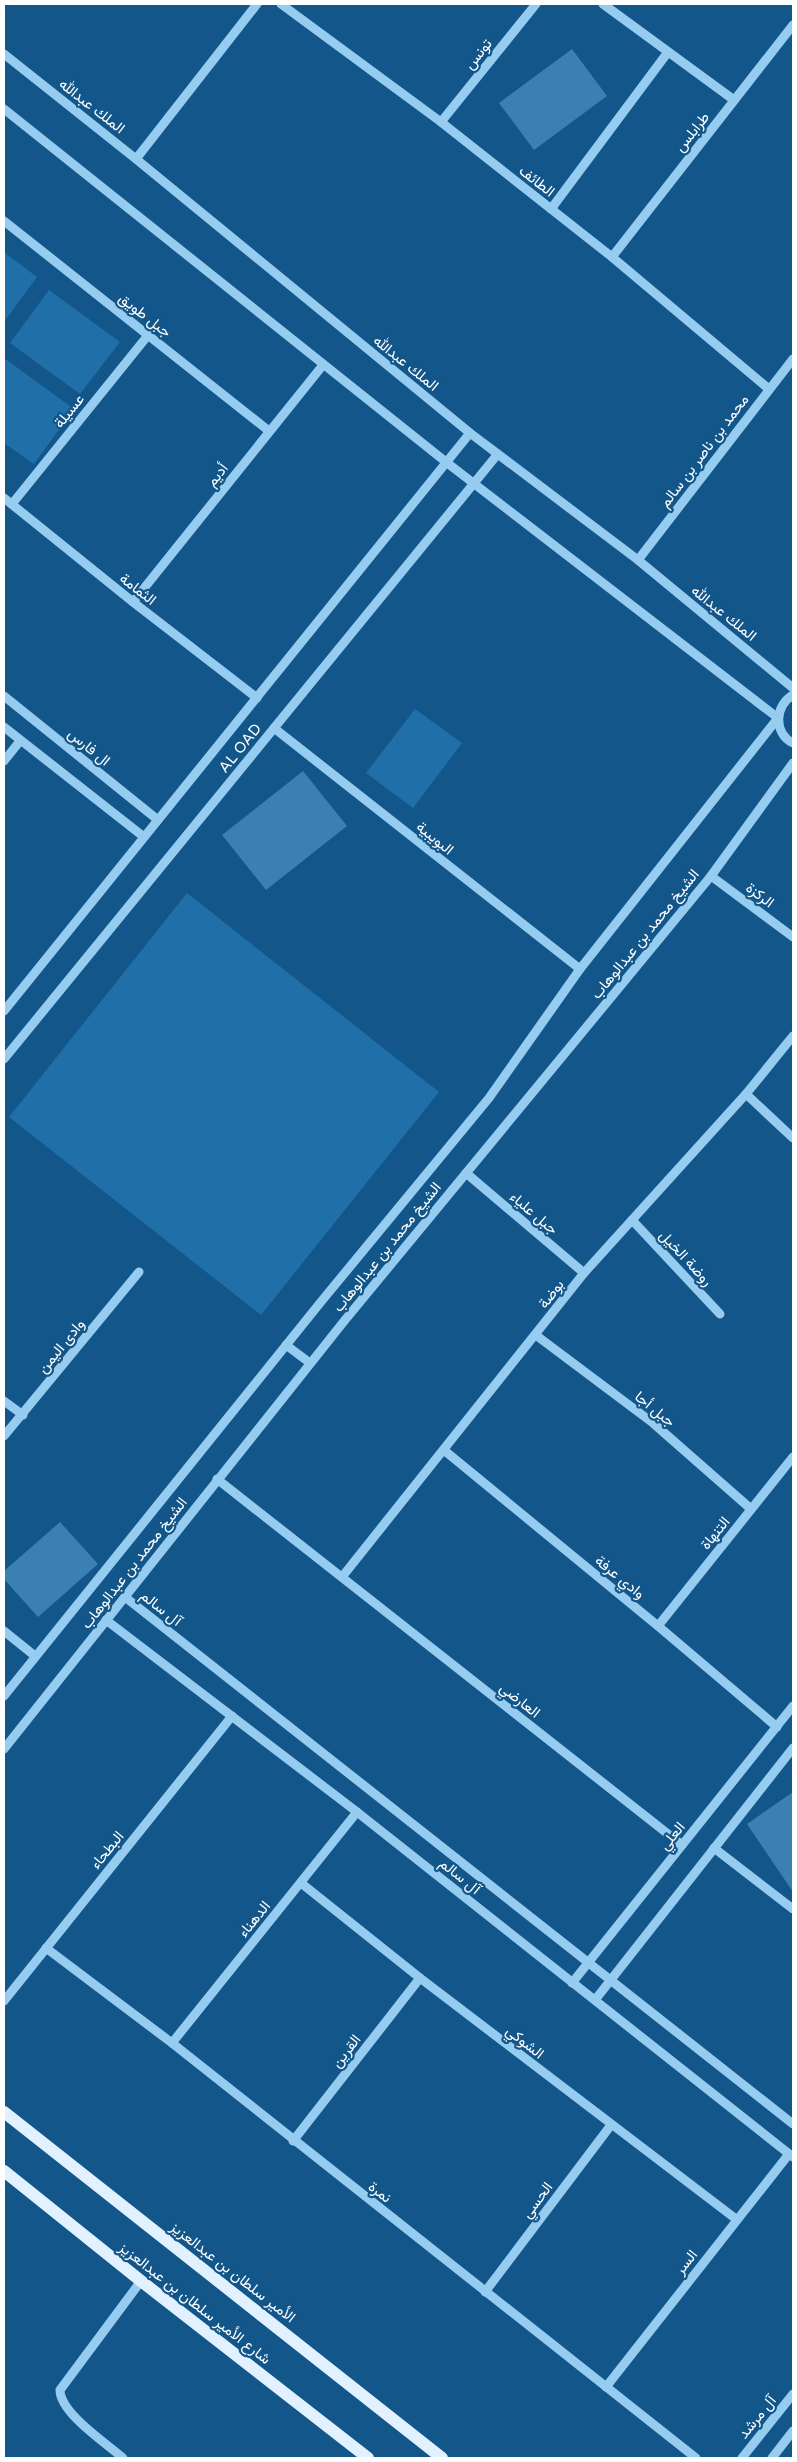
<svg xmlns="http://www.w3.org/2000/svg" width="797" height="2462" viewBox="0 0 797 2462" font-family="'Varela Round',Vazirmatn,sans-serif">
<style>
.green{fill:#206fa8}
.building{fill:#3a80b3}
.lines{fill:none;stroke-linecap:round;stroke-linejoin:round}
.minor{stroke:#97ccf1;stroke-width:9}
.major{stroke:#e1f1ff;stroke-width:12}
.labels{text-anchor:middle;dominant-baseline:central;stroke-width:4.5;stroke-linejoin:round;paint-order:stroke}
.street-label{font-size:15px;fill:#fff;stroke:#12568a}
</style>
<rect width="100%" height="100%" fill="#12568a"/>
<g class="green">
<path d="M4 252 37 277 4 322Z"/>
<path d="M49 290 120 342 80 394 10 343Z"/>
<path d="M4 358 74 409 34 464 4 443Z"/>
<path d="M415 709 462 743 413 808 366 773Z"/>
<path d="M187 893 439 1092 261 1315 9 1117Z"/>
</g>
<g class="building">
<path d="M572 49 607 96 534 150 499 103Z"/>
<path d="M303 771 347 826 266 890 222 835Z"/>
<path d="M60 1522 98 1564 38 1617 4 1579V1571Z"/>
<path d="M793 1792V1892L747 1824Z"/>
</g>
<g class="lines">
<g class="minor">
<path d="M281 4 441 122 612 257 769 389"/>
<path d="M603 4 734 100"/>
<path d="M4 54 136 159 470 433 638 560 793 688"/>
<path d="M4 109 446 462 778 718 580 969 489 1098 320 1303 4 1696"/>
<path d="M441 122 536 4"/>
<path d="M136 159 257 4"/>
<path d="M551 209 668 52"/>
<path d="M4 221 269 431"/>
<path d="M612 257 793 25"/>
<path d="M4 498 133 602 257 698"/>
<path d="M12 504 149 334"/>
<path d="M638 560 793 359"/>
<path d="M133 602 323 365"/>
<path d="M793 695C775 705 773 733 793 743"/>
<path d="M4 696 158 820"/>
<path d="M4 727 144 837"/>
<path d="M274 728 580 969"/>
<path d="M4 761 20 741"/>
<path d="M711 876 793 937"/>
<path d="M4 1011 470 433"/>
<path d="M4 1059 497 455"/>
<path d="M746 1094 793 1138"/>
<path d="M466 1173 584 1273"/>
<path d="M632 1220 720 1314"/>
<path d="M537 1336 653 1423 751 1509"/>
<path d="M286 1345 310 1363"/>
<path d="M4 1401 23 1415"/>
<path d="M4 1436 139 1272"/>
<path d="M445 1451 658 1626 777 1727"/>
<path d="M217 1479 682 1845"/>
<path d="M342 1577 584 1273 746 1094 793 1036"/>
<path d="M125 1597 793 2124"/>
<path d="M106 1620 357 1812 793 2157"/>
<path d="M658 1626 793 1457"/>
<path d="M4 1631 35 1656"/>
<path d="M4 1749 345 1320 711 876 793 763"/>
<path d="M714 1848 793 1909"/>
<path d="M301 1883 420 1978 736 2219"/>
<path d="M46 1948 172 2043 696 2458"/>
<path d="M572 1983 793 1706"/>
<path d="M595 2000 793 1748"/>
<path d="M4 2001 232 1716"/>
<path d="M172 2043 357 1812"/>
<path d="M293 2141 420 1978"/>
<path d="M485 2292 611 2125"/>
<path d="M606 2387 789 2154"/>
<path d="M123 2458C106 2443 60 2413 60 2390L141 2281"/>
<path d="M742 2458 793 2394"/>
<path d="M772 2458 793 2431"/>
</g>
<g class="major">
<path d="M4 2112 442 2458"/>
<path d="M4 2171 141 2281 368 2458"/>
</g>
</g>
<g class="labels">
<g class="street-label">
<text transform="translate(478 54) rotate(-51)">تونس</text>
<text transform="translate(92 106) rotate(38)">الملك عبدالله</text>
<text transform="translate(692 132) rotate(-52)">طرابلس</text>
<text transform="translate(537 181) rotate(38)">الطائف</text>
<text transform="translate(145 315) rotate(38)">جبل طويق</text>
<text transform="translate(406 363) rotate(39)">الملك عبدالله</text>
<text transform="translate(69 411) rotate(-51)">عسيلة</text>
<text transform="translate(704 451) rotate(-53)">محمد بن ناصر بن سالم</text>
<text transform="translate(217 475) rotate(-52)">أديم</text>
<text transform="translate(138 589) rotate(38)">الثمامة</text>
<text transform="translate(724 613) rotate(39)">الملك عبدالله</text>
<text transform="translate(89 747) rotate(39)">ال فارس</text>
<text transform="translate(240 748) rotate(-51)">AL OAD</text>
<text transform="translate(435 838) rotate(39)">البويبية</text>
<text transform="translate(760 895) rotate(37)">الركزة</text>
<text transform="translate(645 934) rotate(-51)">الشيخ محمد بن عبدالوهاب</text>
<text transform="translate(534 1213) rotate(40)">جبل علياء</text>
<text transform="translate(387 1247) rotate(-51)">الشيخ محمد بن عبدالوهاب</text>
<text transform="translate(686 1258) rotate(47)">روضة الخيل</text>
<text transform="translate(551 1294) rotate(-53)">بوضة</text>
<text transform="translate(61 1346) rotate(-51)">وادى اليمن</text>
<text transform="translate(655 1409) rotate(39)">جبل أجا</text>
<text transform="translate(715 1533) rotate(-51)">التنهاة</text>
<text transform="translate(134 1563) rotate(-52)">الشيخ محمد بن عبدالوهاب</text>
<text transform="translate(620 1577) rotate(39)">وادي عرفة</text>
<text transform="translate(161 1608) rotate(38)">آل سالم</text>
<text transform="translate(520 1700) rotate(38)">العارضي</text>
<text transform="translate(672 1836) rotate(-51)">العلي</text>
<text transform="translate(107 1850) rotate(-51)">البطحاء</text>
<text transform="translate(460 1876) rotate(39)">آل سالم</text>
<text transform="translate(254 1919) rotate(-51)">الدهناء</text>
<text transform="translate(525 2042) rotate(38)">الشوكي</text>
<text transform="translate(346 2051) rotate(-52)">القرين</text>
<text transform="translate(380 2192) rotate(38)">نمرة</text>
<text transform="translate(537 2200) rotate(-53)">الحسي</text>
<text transform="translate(686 2262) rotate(-52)">السر</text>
<text transform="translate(233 2272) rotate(38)">الأمير سلطان بن عبدالعزيز</text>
<text transform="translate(195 2303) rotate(38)">شارع الأمير سلطان بن عبدالعزيز</text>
<text transform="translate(757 2417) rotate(-51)">آل مرشد</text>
</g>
</g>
<rect width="797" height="2462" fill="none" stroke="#ffffff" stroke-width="10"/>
</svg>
